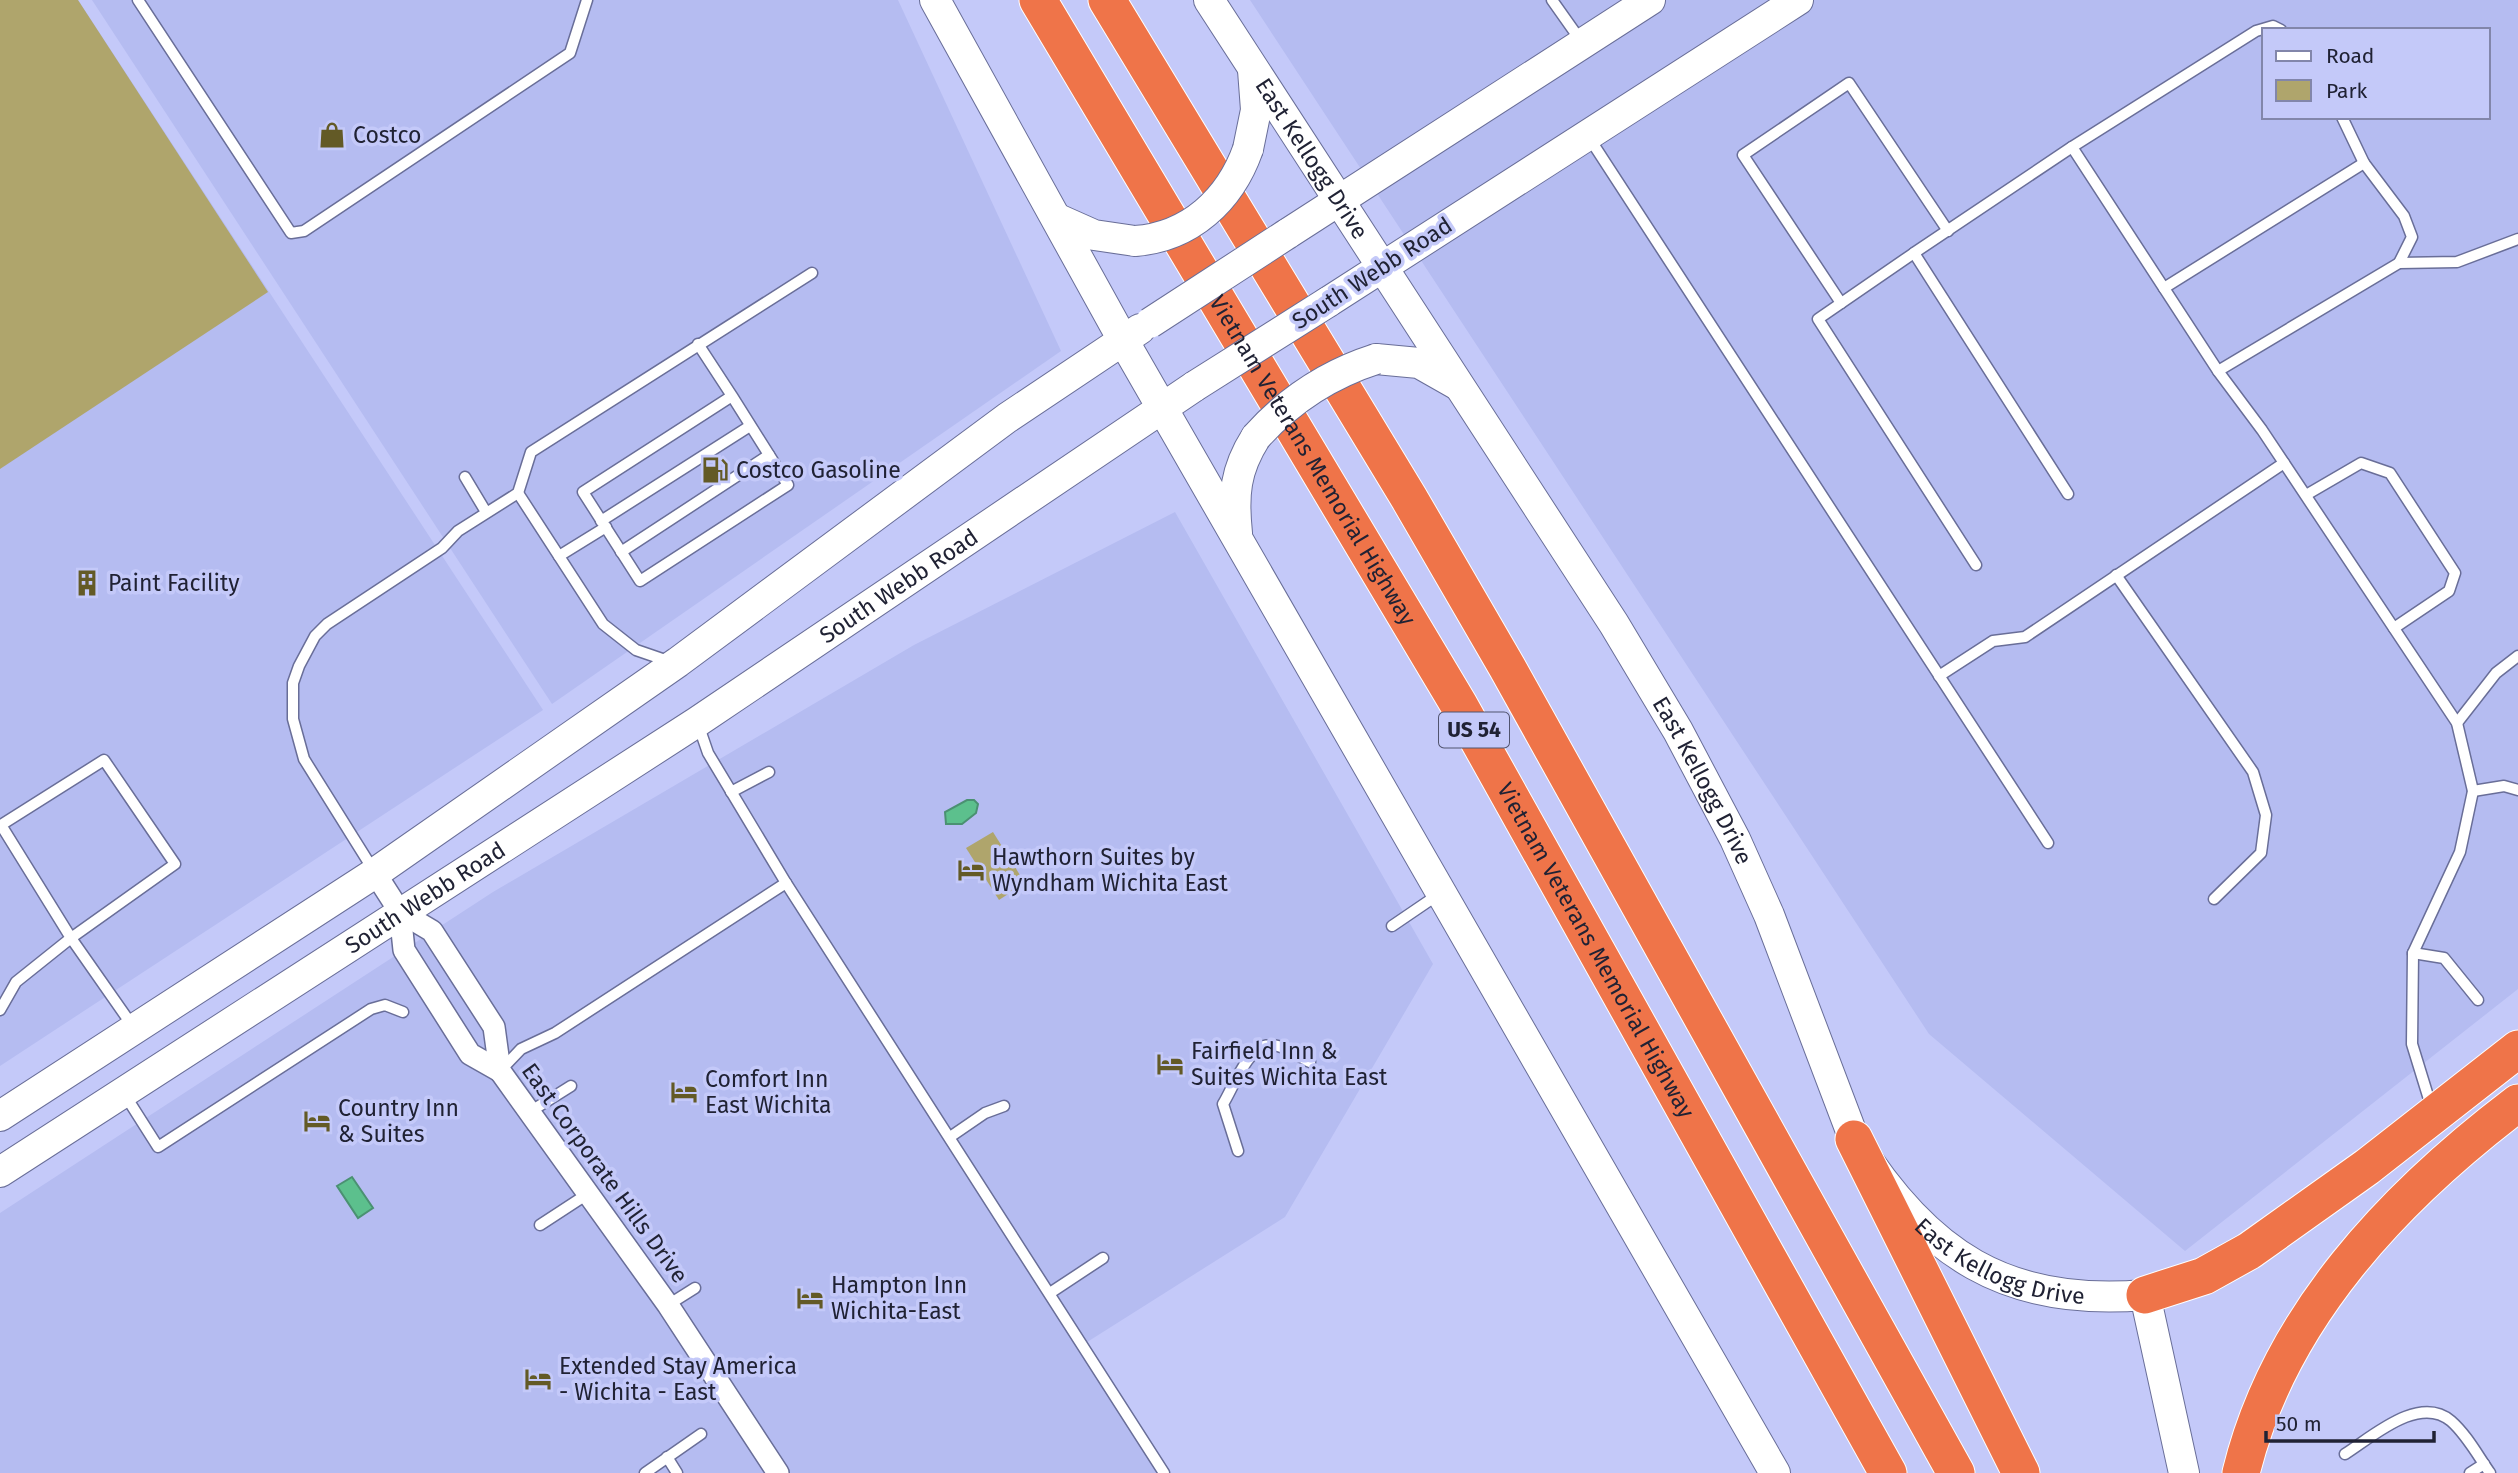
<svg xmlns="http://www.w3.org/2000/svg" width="2518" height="1473" viewBox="0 0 2518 1473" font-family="'Fira Sans',sans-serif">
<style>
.built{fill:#b5bcf1;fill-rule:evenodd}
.green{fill:#afa56c}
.water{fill:#5cc08d;stroke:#4a9172;stroke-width:2}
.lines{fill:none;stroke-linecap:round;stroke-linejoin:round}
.service-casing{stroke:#696e98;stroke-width:13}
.minor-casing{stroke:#696e98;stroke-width:24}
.secondary-casing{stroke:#696e98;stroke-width:32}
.motorway-casing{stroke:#fff;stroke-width:39}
.service{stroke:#fff;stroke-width:10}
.minor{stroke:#fff;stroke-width:21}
.secondary{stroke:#fff;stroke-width:30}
.motorway{stroke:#ef7449;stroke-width:37}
.secondary-bridge-casing{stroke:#696e98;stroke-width:32;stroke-linecap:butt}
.secondary-bridge{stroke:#fff;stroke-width:30}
.labels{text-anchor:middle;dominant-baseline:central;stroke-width:7;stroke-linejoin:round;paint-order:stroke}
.shield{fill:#c4c9f9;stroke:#51546f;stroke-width:2}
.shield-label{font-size:21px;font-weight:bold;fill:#202234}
.poi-label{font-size:23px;fill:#202234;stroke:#c4c9f9;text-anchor:start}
.street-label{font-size:23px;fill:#202234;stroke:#c4c9f9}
</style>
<rect width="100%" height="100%" fill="#c4c9f9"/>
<g class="built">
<path d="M0 0H78L543 710 0 1066Z"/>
<path d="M92 0H898L1061 351 552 704Z"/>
<path d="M1250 0H2518V989L2185 1251 1929 1034ZM2264 30H2488V117H2264Z"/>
<path d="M1175 512 1433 964 1285 1217 1084 1344 1167 1473H0V1213L493 892 914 645Z"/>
</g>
<g class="green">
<path d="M0 0H78L268 292 0 469Z"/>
<path d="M993 832 1025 883 999 900 966 848Z"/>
</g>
<g class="water">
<path d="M967 800H974L978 804 976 813 962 824H946L945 812Z"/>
<path d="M352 1177 373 1208 358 1218 337 1186Z"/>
</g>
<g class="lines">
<g class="service-casing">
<g id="service">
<path d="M138 0 291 233 304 231 570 53 587 0"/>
<path d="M1552 0 1581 41"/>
<path d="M2281 30 2273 26 2256 31 2072 147 2218 371 2262 430 2457 723 2473 791 2460 852 2413 953 2412 1044 2432 1109"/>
<path d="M2342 117 2364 163"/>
<path d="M1588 136 2048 843"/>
<path d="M1914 253 1818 319 1976 565"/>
<path d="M2164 288 2364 163 2404 216 2412 237 2399 263"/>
<path d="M1841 303 1743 155 1849 83 1948 231"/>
<path d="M698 344 732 396 583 492 640 581 788 485 732 396"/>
<path d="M2218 371 2399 263 2457 262 2518 239"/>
<path d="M465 477 486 512"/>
<path d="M518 493 603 624 636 650 668 661"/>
<path d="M2068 494 1914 253 2072 147"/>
<path d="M2306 495 2361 463 2390 473 2455 573 2449 591 2394 628"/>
<path d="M601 521 750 426"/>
<path d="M621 552 769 455"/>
<path d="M559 556 606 527"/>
<path d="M2116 575 2253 772 2266 815 2261 853 2214 899"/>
<path d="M1939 676 1993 641 2025 637 2284 463"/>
<path d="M2457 723 2496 673 2518 656"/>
<path d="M698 724 708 753 786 883 1164 1473"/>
<path d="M2473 791 2504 786 2518 790"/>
<path d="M731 792 769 772"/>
<path d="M374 871 304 759 293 719V683L299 666 315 636 327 624 442 548 458 531 518 493 531 452 812 273"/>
<path d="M1392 926 1439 894"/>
<path d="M2413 953 2444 958 2478 1000"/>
<path d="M0 1010 16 982 71 938 1 825 104 760 175 864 71 938 134 1028"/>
<path d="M500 1071 521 1049 555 1033 786 883"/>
<path d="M125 1095 158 1147 371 1009 385 1005 403 1012"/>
<path d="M528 1113 571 1086"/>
<path d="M950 1137 985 1113 1004 1106"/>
<path d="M1238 1151 1223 1104C1233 1088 1248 1046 1269 1045 1283 1044 1298 1056 1310 1062"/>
<path d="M540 1225 589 1193"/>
<path d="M1050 1293 1103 1258"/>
<path d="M668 1305 695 1288"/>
<path d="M2345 1454C2372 1437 2419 1394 2451 1421 2467 1435 2478 1456 2490 1473"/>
<path d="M667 1457 677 1473"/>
<path d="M645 1473 701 1434"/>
<path d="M2470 1473 2484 1464"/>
</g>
</g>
<g class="minor-casing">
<g id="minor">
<path d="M375 873 400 912 432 931 494 1027 500 1071 668 1305 778 1473"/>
<path d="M400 912 404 950 470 1054 500 1071"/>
</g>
</g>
<g class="secondary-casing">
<g id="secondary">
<path d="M935 0 1123 340 1775 1473"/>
<path id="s1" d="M1209 0 1614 624 1678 731 1735 839 1769 915 1854 1139C1926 1254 2006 1307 2145 1295L2184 1473"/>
<path d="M1248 149 1256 110 1253 70"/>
<path d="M1058 219 1094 235 1135 241"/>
<path d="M1287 234 1650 0"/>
<path d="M1328 302 1798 0"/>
<path d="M1376 359 1419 363 1456 384"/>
<path d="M1237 533C1233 495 1235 470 1256 437"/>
<path d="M0 1116 375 873 678 662 1007 418 1140 329"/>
<path id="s2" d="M0 1172 697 722 1195 386"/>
</g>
</g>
<g class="motorway-casing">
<g id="motorway">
<path id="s3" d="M1038 0 1459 705 1888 1473"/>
<path d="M1107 0 1409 498 1507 667 1956 1473"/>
<path d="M1854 1139 2021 1473"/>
<path d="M2145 1295 2204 1276 2249 1251 2367 1167 2518 1049"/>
<path d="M2241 1473C2279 1317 2394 1197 2518 1103"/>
</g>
</g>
<use href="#service" class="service"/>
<use href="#minor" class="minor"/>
<use href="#secondary" class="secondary"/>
<use href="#motorway" class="motorway"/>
<g class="secondary-bridge-casing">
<g id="secondary-bridge">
<path d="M1135 241C1190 237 1230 200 1248 149"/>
<path d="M1150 323 1287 234"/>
<path d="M1195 386 1328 302"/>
<path d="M1256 437C1289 400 1329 374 1376 359"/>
</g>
</g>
<use href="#secondary-bridge" class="secondary-bridge"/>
</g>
<defs>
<g id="shop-bare" transform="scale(2.1)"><path d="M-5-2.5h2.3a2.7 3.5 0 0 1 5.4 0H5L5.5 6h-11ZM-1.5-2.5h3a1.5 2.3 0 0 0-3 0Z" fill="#635a26" stroke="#c4c9f9" stroke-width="2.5" paint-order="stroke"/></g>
<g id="fuel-bare" transform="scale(2.1)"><path d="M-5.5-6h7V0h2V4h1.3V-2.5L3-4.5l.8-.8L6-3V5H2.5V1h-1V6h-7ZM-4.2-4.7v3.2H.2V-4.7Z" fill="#635a26" stroke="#c4c9f9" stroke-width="2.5" paint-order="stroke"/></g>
<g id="building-bare" transform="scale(2.1)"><path d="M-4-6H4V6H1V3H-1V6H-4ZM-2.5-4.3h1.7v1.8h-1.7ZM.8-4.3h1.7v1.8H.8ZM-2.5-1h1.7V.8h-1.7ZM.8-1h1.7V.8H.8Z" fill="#635a26" stroke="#c4c9f9" stroke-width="2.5" paint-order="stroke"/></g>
<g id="hotel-bare" transform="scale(2.1)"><path d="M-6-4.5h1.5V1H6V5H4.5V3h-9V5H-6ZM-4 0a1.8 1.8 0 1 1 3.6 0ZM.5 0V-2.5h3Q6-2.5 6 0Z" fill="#635a26" stroke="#c4c9f9" stroke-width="2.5" paint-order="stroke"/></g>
</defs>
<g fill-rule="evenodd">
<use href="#shop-bare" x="332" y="135"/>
<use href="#fuel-bare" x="715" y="470"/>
<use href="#building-bare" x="87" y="583"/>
<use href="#hotel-bare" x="971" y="870"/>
<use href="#hotel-bare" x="1170" y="1064"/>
<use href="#hotel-bare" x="684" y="1092"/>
<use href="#hotel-bare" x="317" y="1121"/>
<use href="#hotel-bare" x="810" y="1298"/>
<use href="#hotel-bare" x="538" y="1379"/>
</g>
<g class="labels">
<rect class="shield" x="1439" y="712.5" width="70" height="35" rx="5"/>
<g class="shield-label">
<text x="1474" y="730">US 54</text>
</g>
<g class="poi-label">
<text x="353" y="135">Costco</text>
<text x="736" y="470">Costco Gasoline</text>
<text x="108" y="583">Paint Facility</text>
<text x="992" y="857">Hawthorn Suites by<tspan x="992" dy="26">Wyndham Wichita East</tspan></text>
<text x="1191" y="1051">Fairfield Inn &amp;<tspan x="1191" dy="26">Suites Wichita East</tspan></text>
<text x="705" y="1079">Comfort Inn<tspan x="705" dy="26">East Wichita</tspan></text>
<text x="338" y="1108">Country Inn<tspan x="338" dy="26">&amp; Suites</tspan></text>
<text x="831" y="1285">Hampton Inn<tspan x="831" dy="26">Wichita-East</tspan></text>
<text x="559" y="1366">Extended Stay America<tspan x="559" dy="26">- Wichita - East</tspan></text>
</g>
<g class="street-label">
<text stroke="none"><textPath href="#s1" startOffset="189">East Kellogg Drive</textPath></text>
<text transform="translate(1372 273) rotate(-33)">South Webb Road</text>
<text stroke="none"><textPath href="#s3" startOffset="536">Vietnam Veterans Memorial Highway</textPath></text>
<text stroke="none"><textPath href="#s2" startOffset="1073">South Webb Road</textPath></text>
<text stroke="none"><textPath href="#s1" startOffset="924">East Kellogg Drive</textPath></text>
<text stroke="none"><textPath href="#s2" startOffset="506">South Webb Road</textPath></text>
<text stroke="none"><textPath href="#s3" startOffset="1102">Vietnam Veterans Memorial Highway</textPath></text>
<text transform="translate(605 1173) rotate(54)">East Corporate Hills Drive</text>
<text stroke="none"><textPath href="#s1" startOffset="1512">East Kellogg Drive</textPath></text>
</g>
</g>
<rect x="2262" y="28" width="228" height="91" fill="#c4c9f9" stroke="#8286aa" stroke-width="2"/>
<rect x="2276" y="51" width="35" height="10" fill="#ffffff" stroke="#8286aa" stroke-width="2"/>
<text x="2326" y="63" font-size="21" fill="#202234">Road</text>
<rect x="2276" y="80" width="35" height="21" fill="#afa56c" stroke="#8286aa" stroke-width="2"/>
<text x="2326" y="98" font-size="21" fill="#202234">Park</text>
<path d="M2266 1431v10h168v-10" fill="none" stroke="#202234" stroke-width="3.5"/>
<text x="2276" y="1431" font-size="21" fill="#202234" stroke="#c4c9f9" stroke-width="5" paint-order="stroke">50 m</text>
</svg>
